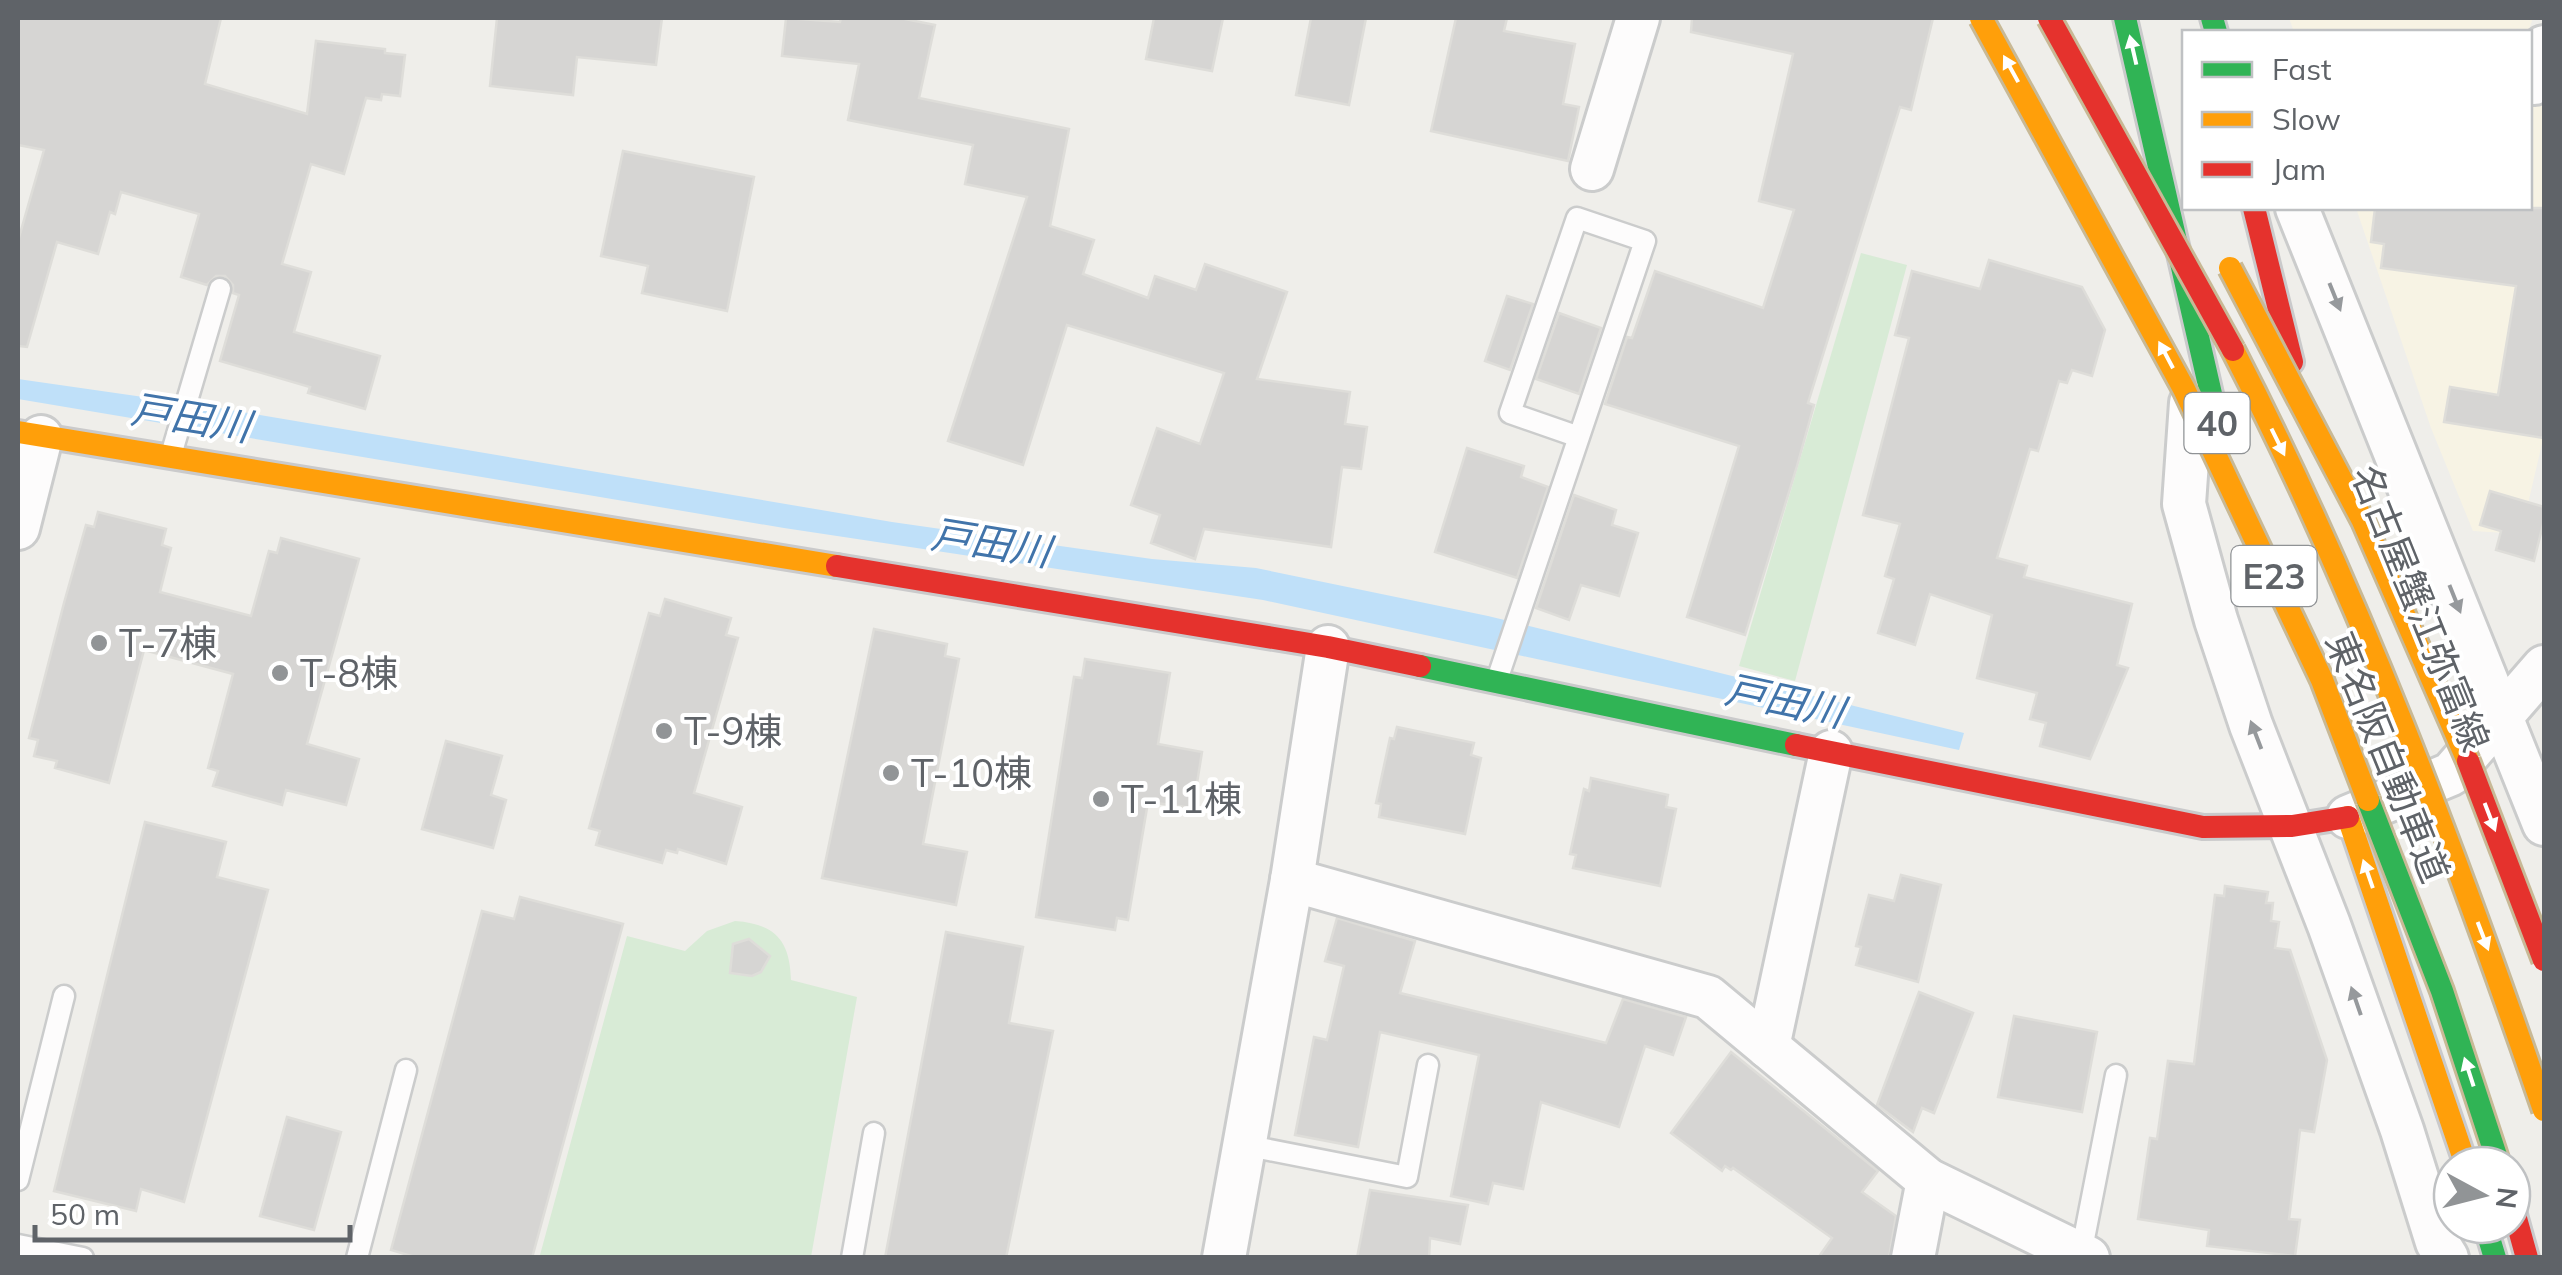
<svg xmlns="http://www.w3.org/2000/svg" width="2562" height="1275" viewBox="0 0 2562 1275" font-family="Mulish,'Noto Sans JP',sans-serif">
<style>
.commercial{fill:#f7f3e4}
.green{fill:#d8ebd6}
.water{fill:#bfe0f9}
.building{fill:#d6d5d3;stroke:#deddd9;stroke-width:2.5}
.lines{fill:none;stroke-linecap:round;stroke-linejoin:round}
.lane-casing{stroke:#cbcccc;stroke-width:25}
.street-casing{stroke:#cbcccc;stroke-width:48}
.fast-casing{stroke:#cacacb;stroke-width:28}
.slow-casing{stroke:#cacacb;stroke-width:28}
.jam-casing{stroke:#cacacb;stroke-width:28}
.lane{stroke:#fdfcfc;stroke-width:20}
.street{stroke:#fdfcfc;stroke-width:42}
.fast{stroke:#30b455;stroke-width:22}
.slow{stroke:#ff9f0a;stroke-width:22}
.jam{stroke:#e5322d;stroke-width:22}
.fast-bridge-casing{stroke:#c8b996;stroke-width:28;stroke-linecap:butt}
.slow-bridge-casing{stroke:#c8b996;stroke-width:28;stroke-linecap:butt}
.jam-bridge-casing{stroke:#c8b996;stroke-width:28;stroke-linecap:butt}
.fast-bridge{stroke:#30b455;stroke-width:22}
.slow-bridge{stroke:#ff9f0a;stroke-width:22}
.jam-bridge{stroke:#e5322d;stroke-width:22}
.oneway{fill:#fff}
.oneway2{fill:#96999c}
.poi-dot{fill:#919496;stroke:#fff;stroke-width:4}
.labels{text-anchor:middle;dominant-baseline:central;stroke-width:8;stroke-linejoin:round;paint-order:stroke}
.shield{fill:#fff;stroke:#8f9295;stroke-width:2.5}
.shield-label{font-size:35px;font-weight:bold;fill:#5f6368}
.street-label{font-size:38px;fill:#5f6368;stroke:#fff}
.poi-label{font-size:38px;fill:#5f6368;stroke:#fff;text-anchor:start}
.water-label{font-size:40px;font-style:italic;fill:#4174aa;stroke:#fff}
</style>
<rect width="100%" height="100%" fill="#efeeea"/>
<g class="commercial">
<path d="M2289 18H2533L2528 32H2294Z"/>
<path d="M2530 101 2544 103V435L2521 534 2473 531 2431 428 2356 208H2530Z"/>
</g>
<g class="green">
<path d="M1861 253 1907 265 1795 681 1739 666Z"/>
<path d="M735 921C775 924 790 940 791 980L857 997 811 1257 540 1255 627 936 685 951 707 931Z"/>
</g>
<path class="water" d="M18 379 213 407 892 522 1152 559 1256 568 1488 616 1964 733 1959 750 1263 600 784 528 18 399Z"/>
<g class="building">
<path d="M18 18H221L205 84 307 114 316 41 385 49V53L405 55 400 96 382 94 381 100 366 98 344 174 311 164 282 264 311 272 294 332 380 356 365 409 308 393 310 387 220 361 239 295 233 293V285L225 276H216L207 285 181 277 199 214 121 192 115 214 110 212 98 254 57 242 27 347 18 346V241L44 150 18 145Z"/>
<path d="M497 18H662L656 65 577 57 573 95 490 86Z"/>
<path d="M786 18 840 22 841 18H900L935 25 919 98 1069 129 1050 226 1094 240 1083 274 1148 298 1155 276 1196 290 1205 264 1287 292 1257 379 1350 392 1345 424 1367 427 1361 469 1342 467 1331 547 1204 529 1195 559 1151 543 1160 515 1131 505 1157 428 1200 444 1224 373 1067 325 1023 465 948 441 1027 197 965 184 973 145 848 120 859 64 782 56Z"/>
<path d="M1154 18H1223L1212 71 1146 59Z"/>
<path d="M1311 18H1366L1349 105 1296 95Z"/>
<path d="M1456 18H1507L1504 31 1575 44 1563 104 1579 107 1568 161 1431 131Z"/>
<path d="M1692 18H1933L1911 110 1900 107 1808 403 1814 405 1797 466 1745 635 1687 617 1739 446 1605 404 1627 337 1632 338 1655 271 1763 308 1794 210 1759 201 1793 54 1691 32Z"/>
<path d="M623 151 754 177 727 311 642 293 648 266 601 256Z"/>
<path d="M2375 208H2544V438L2444 422 2450 387 2498 395 2516 286 2381 268 2384 244 2371 242Z"/>
<path d="M1989 260 2082 287 2105 330 2092 376 2072 370 2067 383 2059 381 2038 451 2030 449 1997 558 2027 566 2024 577 2132 604 2117 665 2128 668 2090 759 2040 746 2046 723 2030 719 2037 693 1977 678 1992 615 1930 594 1915 645 1878 633 1894 579 1885 576 1900 524 1863 515 1909 338 1895 335 1912 271 1980 289Z"/>
<path d="M1507 296 1533 304 1510 370 1485 361Z"/>
<path d="M1559 313 1601 328 1579 394 1536 379Z"/>
<path d="M1467 448 1524 466 1521 477 1548 487 1517 578 1435 552Z"/>
<path d="M2490 491 2544 507V520L2534 561 2496 550 2501 531 2480 525Z"/>
<path d="M1574 495 1616 510 1612 525 1638 533 1619 596 1581 585 1569 620 1536 608Z"/>
<path d="M98 512 166 529 162 545 171 548 160 592 251 616 269 551 277 553 281 538 359 559 307 744 359 759 346 805 286 790 282 805 213 786 218 771 208 768 233 674 144 650 109 783 55 768 57 761 34 756 38 740 29 738 64 603 86 525 94 527Z"/>
<path d="M665 599 731 618 726 635 738 638 694 793 742 807 726 864 678 849 677 853 666 850 662 863 596 845 600 831 589 828 649 613 660 616Z"/>
<path d="M874 629 947 644 945 656 959 659 923 844 967 852 956 905 822 878Z"/>
<path d="M1085 659 1170 673 1158 744 1202 752 1193 808 1148 802 1128 920 1117 918 1115 930 1036 917 1074 677 1082 678Z"/>
<path d="M1397 727 1474 743 1471 755 1481 758 1465 834 1379 817 1381 804 1376 803 1390 738 1394 739Z"/>
<path d="M446 741 502 756 491 795 506 800 493 848 422 829Z"/>
<path d="M1591 778 1668 795 1666 807 1676 809 1660 886 1573 868 1576 855 1570 854 1584 789 1589 791Z"/>
<path d="M145 822 226 842 217 877 268 890 184 1202 141 1189 136 1211 54 1191Z"/>
<path d="M1901 875 1941 885 1918 982 1856 965 1861 947 1856 946 1869 895 1894 901Z"/>
<path d="M2225 886 2268 892 2266 903H2273L2271 921 2279 922 2275 948 2290 950 2327 1060 2314 1132 2300 1130 2289 1219 2300 1220 2295 1256 2207 1246 2209 1230 2138 1219 2150 1138 2157 1139 2168 1061 2194 1064 2215 895 2224 896Z"/>
<path d="M520 897 623 924 532 1258H418L391 1250 482 911 514 919Z"/>
<path d="M1337 918 1415 941 1400 993 1606 1043 1623 999 1686 1017 1673 1055 1645 1046 1619 1127 1541 1102 1523 1189 1493 1183 1488 1204 1451 1196 1479 1055 1380 1032 1358 1147 1295 1135 1314 1037 1327 1040 1344 966 1325 961Z"/>
<path d="M946 932 1023 947 1009 1023 1053 1031 1006 1258H885Z"/>
<path d="M749 939 770 956 761 972 752 976 730 973 733 944Z"/>
<path d="M1919 992 1973 1013 1934 1113 1922 1108 1913 1132 1877 1105Z"/>
<path d="M2014 1016 2097 1032 2082 1112 1998 1097Z"/>
<path d="M1731 1052 1878 1171 1862 1192 1896 1216 1889 1258H1818L1832 1238 1733 1168 1731 1170 1725 1166 1722 1171 1671 1133Z"/>
<path d="M287 1117 341 1132 314 1230 260 1216Z"/>
<path d="M1370 1190 1468 1205 1460 1244 1430 1238 1429 1258H1357Z"/>
</g>
<g class="lines">
<g class="lane-casing">
<g id="lane">
<path d="M171 455 220 289"/>
<path d="M1497 680 1645 241 1577 218 1510 413 1579 437"/>
<path d="M1244 1145 1407 1177 1428 1065"/>
<path d="M18 1180 64 996"/>
<path d="M18 1245 83 1258"/>
<path d="M2081 1254 2116 1075"/>
<path d="M357 1258 406 1070"/>
<path d="M852 1258 874 1133"/>
</g>
</g>
<g class="street-casing">
<g id="street">
<path d="M2534 83 2544 47"/>
<path d="M1592 169 1638 18"/>
<path d="M2297 208 2544 824"/>
<path d="M2191 403 2184 504 2216 620 2251 725 2329 925 2402 1130 2437 1242 2447 1258"/>
<path d="M18 528 41 437"/>
<path d="M2348 817 2451 774 2544 667"/>
<path d="M1292 880 1708 997 1928 1180 2088 1258"/>
<path d="M1768 1047 1831 752"/>
<path d="M1224 1258 1292 880 1328 647"/>
<path d="M1913 1258 1928 1180"/>
</g>
</g>
<g class="fast-casing">
<g id="fast">
<path d="M2125 18 2222 442"/>
<path d="M2212 18 2216 32"/>
<path d="M1420 666 1796 745"/>
<path d="M2485 1225 2495 1258"/>
</g>
</g>
<g class="slow-casing">
<g id="slow">
<path d="M18 432 837 566"/>
<path d="M2348 817 2466 1165"/>
</g>
</g>
<g class="jam-casing">
<g id="jam">
<path d="M2254 208 2292 362"/>
<path d="M837 566 1328 647 1420 666"/>
<path d="M1796 745 2203 827 2292 826 2348 817"/>
<path d="M2512 1204 2527 1258"/>
</g>
</g>
<use href="#lane" class="lane"/>
<use href="#street" class="street"/>
<use href="#fast" class="fast"/>
<use href="#slow" class="slow"/>
<use href="#jam" class="jam"/>
<g class="fast-bridge-casing">
<path id="fast-bridge" d="M2368 800 2442 991 2499 1165"/>
</g>
<g class="slow-bridge-casing">
<g id="slow-bridge">
<path d="M1981 18 2184 389 2322 680 2368 800"/>
<path d="M2230 268 2363 521 2468 761"/>
<path d="M2233 350C2359 594 2455 851 2544 1110"/>
</g>
</g>
<g class="jam-bridge-casing">
<g id="jam-bridge">
<path d="M2049 18 2233 350"/>
<path d="M2468 761 2544 960"/>
</g>
</g>
<use href="#fast-bridge" class="fast-bridge"/>
<use href="#slow-bridge" class="slow-bridge"/>
<use href="#jam-bridge" class="jam-bridge"/>
</g>
<defs><path id="oneway-solid" d="M-6-.8H1V-3.2L6.5 0L1 3.2V.8H-6Z" transform="scale(2.5)"/></defs>
<g class="oneway">
<use href="#oneway-solid" transform="translate(2133 50) rotate(-103)"/>
<use href="#oneway-solid" transform="translate(2011 69) rotate(-119)"/>
<use href="#oneway-solid" transform="translate(2166 355) rotate(-118)"/>
<use href="#oneway-solid" transform="translate(2278 442) rotate(64)"/>
<use href="#oneway-solid" transform="translate(2490 817) rotate(69)"/>
<use href="#oneway-solid" transform="translate(2368 874) rotate(-109)"/>
<use href="#oneway-solid" transform="translate(2483 936) rotate(69)"/>
<use href="#oneway-solid" transform="translate(2469 1072) rotate(-108)"/>
</g>
<g class="oneway2">
<use href="#oneway-solid" transform="translate(2335 297) rotate(68)"/>
<use href="#oneway-solid" transform="translate(2455 599) rotate(68)"/>
<use href="#oneway-solid" transform="translate(2256 735) rotate(-111)"/>
<use href="#oneway-solid" transform="translate(2356 1001) rotate(-109)"/>
</g>
<g class="poi-dot">
<circle cx="99" cy="643" r="10"/>
<circle cx="280" cy="673" r="10"/>
<circle cx="664" cy="731" r="10"/>
<circle cx="891" cy="773" r="10"/>
<circle cx="1101" cy="799" r="10"/>
</g>
<g class="labels">
<g class="shield">
<rect x="2184.5" y="393" width="65" height="60" rx="8"/>
<rect x="2231.5" y="546" width="85" height="60" rx="8"/>
</g>
<g class="shield-label">
<text x="2217" y="423">40</text>
<text x="2274" y="576">E23</text>
</g>
<g class="street-label">
<text transform="translate(2421 608) rotate(68)">名古屋蟹江弥富線</text>
<text transform="translate(2388 757) rotate(68)">東名阪自動車道</text>
</g>
<g class="poi-label">
<text x="119" y="643">T-7棟</text>
<text x="300" y="673">T-8棟</text>
<text x="684" y="731">T-9棟</text>
<text x="911" y="773">T-10棟</text>
<text x="1121" y="799">T-11棟</text>
</g>
<g class="water-label">
<text transform="translate(191 417) rotate(9)">戸田川</text>
<text transform="translate(991 542) rotate(9)">戸田川</text>
<text transform="translate(1785 700) rotate(12)">戸田川</text>
</g>
</g>
<rect width="2562" height="1275" fill="none" stroke="#5f6368" stroke-width="40"/>
<rect x="2182" y="30" width="350" height="180" fill="#ffffff" stroke="#bfc1c3" stroke-width="2.5"/>
<rect x="2202" y="62" width="50" height="15" fill="#30b455" stroke="#bfc1c3" stroke-width="2.5"/>
<text x="2272" y="80" font-size="30" fill="#5f6368">Fast</text>
<rect x="2202" y="112" width="50" height="15" fill="#ff9f0a" stroke="#bfc1c3" stroke-width="2.5"/>
<text x="2272" y="130" font-size="30" fill="#5f6368">Slow</text>
<rect x="2202" y="162" width="50" height="15" fill="#e5322d" stroke="#bfc1c3" stroke-width="2.5"/>
<text x="2272" y="180" font-size="30" fill="#5f6368">Jam</text>
<g transform="translate(2482 1195) rotate(97)"><circle r="48" fill="#ffffff" stroke="#bfc1c3" stroke-width="2.5"/>
<path d="M0-8L18 38L0 25L-18 38Z" fill="#919496"/>
<text y="-15" font-size="28" font-weight="bold" text-anchor="middle" fill="#5f6368">N</text>
</g>
<path d="M35 1225v15h315v-15" fill="none" stroke="#5f6368" stroke-width="5"/>
<text x="50" y="1225" font-size="30" fill="#5f6368" stroke="#ffffff" stroke-width="8" paint-order="stroke">50 m</text>
</svg>
